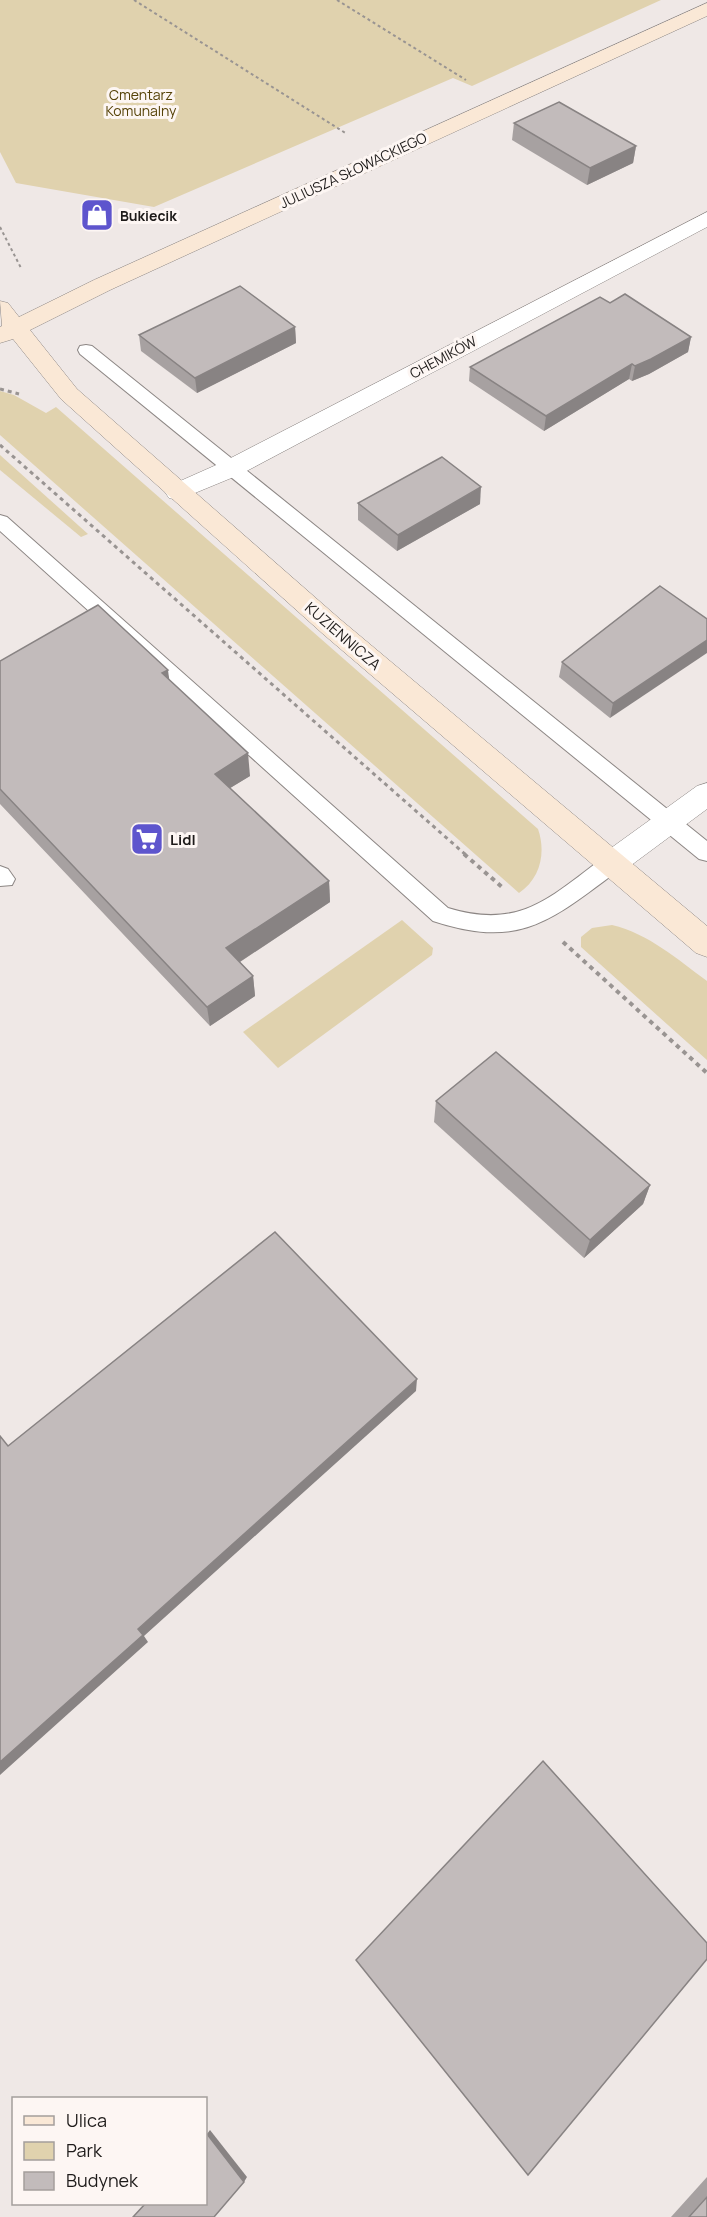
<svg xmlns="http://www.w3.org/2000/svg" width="707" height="2217" viewBox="0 0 707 2217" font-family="Manrope,sans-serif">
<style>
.green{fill:#e0d2ae}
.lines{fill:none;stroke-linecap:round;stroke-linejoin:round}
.lane-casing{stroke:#8c8684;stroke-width:2}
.street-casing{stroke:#8c8684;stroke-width:1}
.secondary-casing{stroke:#8c8684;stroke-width:1}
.path-far2{stroke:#999492;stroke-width:2;stroke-dasharray:3 3;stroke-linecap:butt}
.path-far1{stroke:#999492;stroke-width:3;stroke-dasharray:4 4;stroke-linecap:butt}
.path{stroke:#999492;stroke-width:4;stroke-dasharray:4.5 4.5;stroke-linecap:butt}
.lane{fill:#fff;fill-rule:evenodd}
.street{fill:#fff;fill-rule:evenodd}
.secondary{fill:#fae8d6;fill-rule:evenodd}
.wall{fill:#a7a1a1}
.shaded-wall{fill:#888383}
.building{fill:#c2bbbb;stroke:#888383;stroke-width:1.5}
.labels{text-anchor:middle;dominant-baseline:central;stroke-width:6;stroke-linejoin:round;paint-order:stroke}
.far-park-label{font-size:14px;fill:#564207;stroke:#fdf6f3}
.far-street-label{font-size:14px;fill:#1e1b1a;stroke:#fdf6f3}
.far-poi-label{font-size:14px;font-weight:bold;fill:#1e1b1a;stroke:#fdf6f3;text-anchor:start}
.street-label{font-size:15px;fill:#1e1b1a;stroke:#fdf6f3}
.poi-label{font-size:15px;font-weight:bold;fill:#1e1b1a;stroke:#fdf6f3;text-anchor:start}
</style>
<rect width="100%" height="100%" fill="#efe8e6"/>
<g class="green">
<path d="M0 0H661L472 86 453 78 154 207 16 183 0 152Z"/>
<path d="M0 391 14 395 46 413 56 407 538 829C546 852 541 878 519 893L0 435Z"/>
<path d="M0 455 88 534 81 537 0 470Z"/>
<path d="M402 920 433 948 432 955 278 1068 243 1032Z"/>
<path d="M612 925C649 934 677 959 707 981V1060L581 947V937L592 928Z"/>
</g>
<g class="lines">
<g class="lane-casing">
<g id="lane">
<path d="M86 345 92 346 707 841V861L699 859 80 354 78 350 80 346Z"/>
<path d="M0 515 7 517 448 908C520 930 549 898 603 858L611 856 619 858 622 864 619 870C551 920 521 950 433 921L0 531Z"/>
<path d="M0 866 8 869 15 879 12 885 0 886Z"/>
</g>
</g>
<g class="street-casing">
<g id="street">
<path d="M707 212V227L241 474 178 500 169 498 165 492 169 486 223 462Z"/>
<path d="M707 783V809L622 872 611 876 600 872 596 864 600 856 697 786Z"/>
</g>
</g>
<g class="secondary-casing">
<path id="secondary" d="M707 3V16L110 290 30 330 77 389 341 620 707 926V957L696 953 323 634 61 399 13 339 0 343V327L2 326 0 301 8 303 19 317 94 280Z"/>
</g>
<g class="path-far2">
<path d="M134 0 347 134"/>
<path d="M337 0 466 80"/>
<path d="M0 227 21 268"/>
</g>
<g class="path-far1">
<path d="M0 389 19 394"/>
<path d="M0 445 466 855"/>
</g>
<g class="path">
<path d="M464 854 502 887"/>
<path d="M563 942 707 1073"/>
</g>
<use href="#lane" class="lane"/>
<use href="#street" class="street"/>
<use href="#secondary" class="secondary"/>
</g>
<g class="wall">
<path d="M514 123 636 146 633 163 587 185 512 140Z"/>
<path d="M610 303 691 337 688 352 649 374 632 381 629 379 544 431 469 381 470 367Z"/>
<path d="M295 327 296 343 197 393 141 351 139 335Z"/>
<path d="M358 503 480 504 397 551 358 520Z"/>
<path d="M660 586 610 718 559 677 562 662Z"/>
<path d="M0 661 169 679 250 776 230 788 329 881 330 902 240 962 253 976 255 996 210 1026 0 804Z"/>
<path d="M436 1101 650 1185 643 1204 584 1258 434 1122Z"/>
<path d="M707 2177V2217H671Z"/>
</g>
<g class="shaded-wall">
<path d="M636 146 633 163 587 185 590 168Z"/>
<path d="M295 327 296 343 197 393 195 378Z"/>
<path d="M691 337 688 352 649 374 632 381 635 366Z"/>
<path d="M632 364 629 379 544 431 546 416Z"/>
<path d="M481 487 480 504 397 551 398 535Z"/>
<path d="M707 640V653L610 718 613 703Z"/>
<path d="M168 670 171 693 162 673Z"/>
<path d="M248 753 250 776 217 796 215 774Z"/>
<path d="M329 881 330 902 229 969 226 948Z"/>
<path d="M253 976 255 996 210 1026 207 1007Z"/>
<path d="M650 1185 643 1204 584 1258 590 1240Z"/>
<path d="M417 1379 416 1391 144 1636 148 1642 0 1775V1762L138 1629Z"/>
<path d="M210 2130 247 2177 244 2182 207 2134Z"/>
</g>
<g class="building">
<path d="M559 102 636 146 590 168 514 123Z"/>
<path d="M240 286 295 327 195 378 139 335Z"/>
<path d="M625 294 691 337 651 359 635 366 632 364 546 416 470 367 600 297 610 303Z"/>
<path d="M442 457 481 487 398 535 358 503Z"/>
<path d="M660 586 707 619V640L613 703 562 662Z"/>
<path d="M98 605 168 670 162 673 248 753 215 774 329 881 226 948 253 976 207 1007 0 789V661Z"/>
<path d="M496 1052 650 1185 590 1240 436 1101Z"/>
<path d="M275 1232 417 1379 138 1629 143 1635 0 1762V1436L8 1446Z"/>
<path d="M543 1761 707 1943V1959L528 2175 356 1960Z"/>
<path d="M207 2134 244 2182 214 2217H133L145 2204H206V2136Z"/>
<path d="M707 2197V2217H689Z"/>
</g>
<defs>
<g id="shop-square" transform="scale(1.725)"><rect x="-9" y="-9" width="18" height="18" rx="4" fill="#5e55cd" stroke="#fdf6f3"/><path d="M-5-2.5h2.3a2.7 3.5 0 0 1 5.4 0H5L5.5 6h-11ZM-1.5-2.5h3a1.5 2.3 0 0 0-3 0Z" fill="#fff"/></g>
<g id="supermarket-square" transform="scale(1.725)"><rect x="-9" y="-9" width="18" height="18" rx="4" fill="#5e55cd" stroke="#fdf6f3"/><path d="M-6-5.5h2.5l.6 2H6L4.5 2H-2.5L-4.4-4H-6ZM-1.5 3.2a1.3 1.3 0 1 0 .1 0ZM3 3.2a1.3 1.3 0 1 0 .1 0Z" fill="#fff"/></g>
</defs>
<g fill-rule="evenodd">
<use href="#shop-square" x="97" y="215"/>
<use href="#supermarket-square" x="147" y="839"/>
</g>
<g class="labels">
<g class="far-park-label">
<text x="141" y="94">Cmentarz<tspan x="141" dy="16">Komunalny</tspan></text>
</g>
<g class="far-street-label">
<text transform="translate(353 170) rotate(-25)">JULIUSZA SŁOWACKIEGO</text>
<text transform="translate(443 357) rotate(-28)">CHEMIKÓW</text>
</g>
<g class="far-poi-label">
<text x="120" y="215">Bukiecik</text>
</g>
<g class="street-label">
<text transform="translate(343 636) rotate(41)">KUZIENNICZA</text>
</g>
<g class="poi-label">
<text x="170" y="839">Lidl</text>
</g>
</g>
<rect x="12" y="2097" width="195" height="108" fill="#fdf6f3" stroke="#a49e9c" stroke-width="1.5"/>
<rect x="24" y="2116" width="30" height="9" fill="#fae8d6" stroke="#a49e9c" stroke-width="1.5"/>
<text x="66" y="2127" font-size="18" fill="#1e1b1a">Ulica</text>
<rect x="24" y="2142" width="30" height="18" fill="#e0d2ae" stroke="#a49e9c" stroke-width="1.5"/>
<text x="66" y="2157" font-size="18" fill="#1e1b1a">Park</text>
<rect x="24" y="2172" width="30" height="18" fill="#c2bbbb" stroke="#a49e9c" stroke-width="1.5"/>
<text x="66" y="2187" font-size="18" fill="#1e1b1a">Budynek</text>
</svg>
